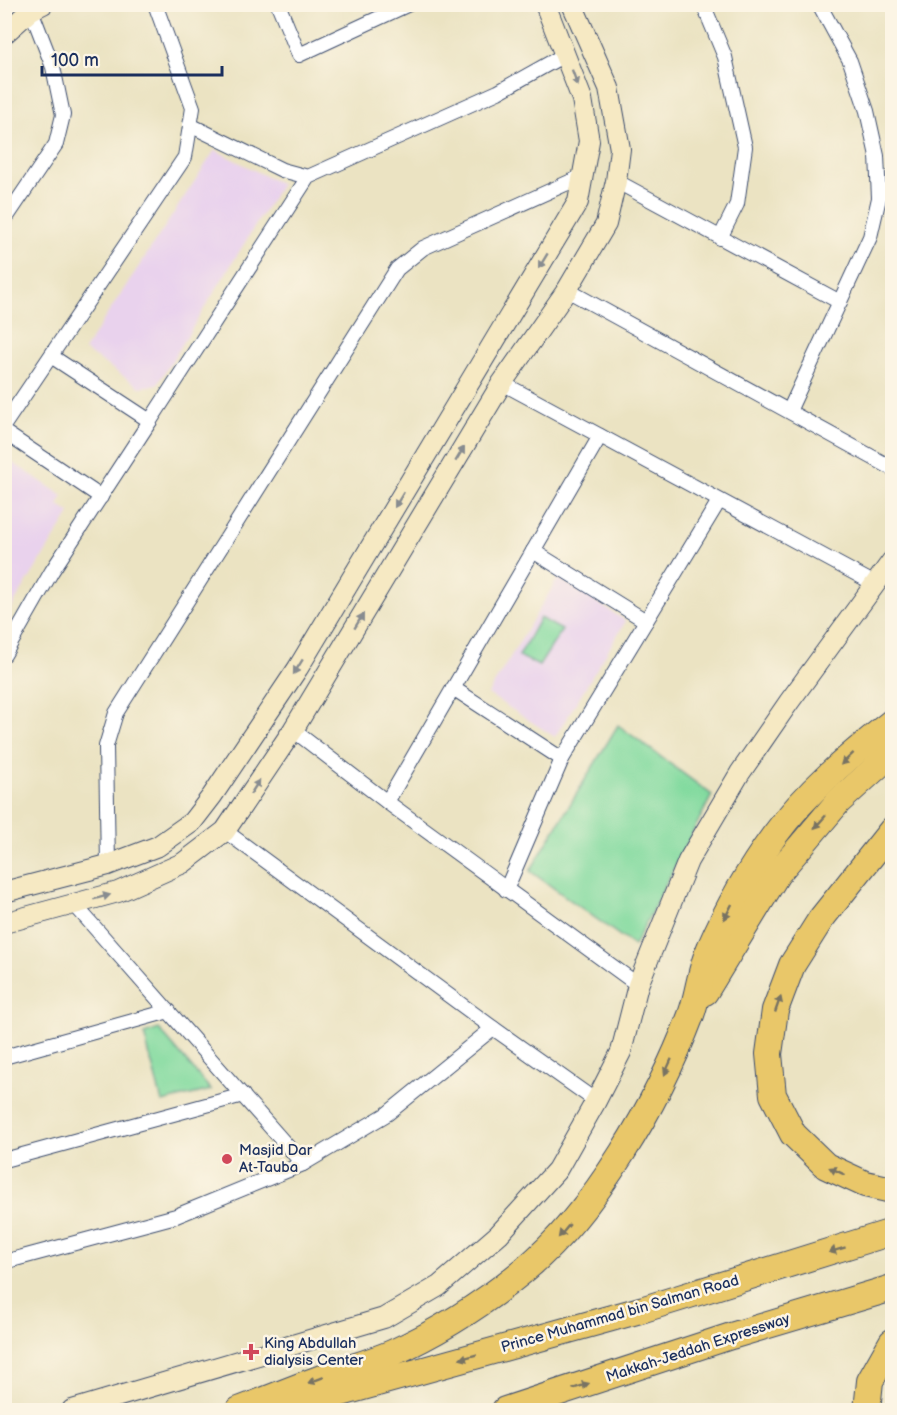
<svg xmlns="http://www.w3.org/2000/svg" width="897" height="1415" viewBox="0 0 897 1415" font-family="'Balsamiq Sans',sans-serif">
<style>
.built{fill:#e9d2ed}
.green{fill:#82da9f;stroke:#4e847e;stroke-width:1.5}
.lines{fill:none;stroke-linecap:round;stroke-linejoin:round}
.street-casing{stroke:#3a4a6d;stroke-width:16}
.secondary-casing{stroke:#3a4a6d;stroke-width:22}
.highway-casing{stroke:#3a4a6d;stroke-width:28}
.street{stroke:#fff;stroke-width:14}
.secondary{stroke:#f6e9c3;stroke-width:20}
.highway{stroke:#e9c769;stroke-width:26}
.oneway{fill:#888c90}
.oneway2{fill:#787363}
.poi-dot{fill:#d1495b;stroke:#fcf5e5;stroke-width:2}
.labels{text-anchor:middle;dominant-baseline:central;stroke-width:5;stroke-linejoin:round;paint-order:stroke}
.poi-label{font-size:15px;fill:#1b2f5e;stroke:#fcf5e5;text-anchor:start}
.street-label{font-size:15px;fill:#1b2f5e;stroke:#fcf5e5}
</style>
<rect width="100%" height="100%" fill="#fcf5e5"/>
<filter id="ink" filterUnits="userSpaceOnUse"><feTurbulence type="fractalNoise" baseFrequency=".0167" numOctaves="2"/><feDisplacementMap in="SourceGraphic" scale="12" xChannelSelector="R" yChannelSelector="G"/><feConvolveMatrix kernelMatrix="1 2 1 2 8 2 1 2 1" color-interpolation-filters="sRGB"/></filter>
<filter id="wash" filterUnits="userSpaceOnUse"><feTurbulence type="fractalNoise" baseFrequency=".008" numOctaves="4" result="noise"/><feDisplacementMap in="SourceGraphic" scale="24" xChannelSelector="R" yChannelSelector="G"/><feGaussianBlur stdDeviation="1.35" result="paint"/><feColorMatrix in="noise" values="0 0 0 0 0 0 0 0 0 0 0 0 0 0 0 0 0 1.4 0 .05"/><feComposite in="paint" operator="in"/></filter>
<g filter="url(#wash)">
<rect width="100%" height="100%" fill="#ebe3c2"/>
<g class="built">
<path d="M215 150 281 184 157 385 140 387 84 350Z"/>
<path d="M9 460 63 496 58 505 70 513 5 618 4 467Z"/>
<path d="M558 578 626 621 555 737 488 694Z"/>
</g>
<g class="green">
<path d="M540 618 562 630 539 666 519 656Z"/>
<path d="M618 725 712 795 634 946 530 871Z"/>
<path d="M159 1029 211 1090 162 1102 144 1034Z"/>
</g>
</g>
<g filter="url(#ink)">
<g class="lines">
<g class="street-casing">
<g id="street">
<path d="M278 4 299 55 409 4"/>
<path d="M703 4 725 57 745 147 737 204 720 238"/>
<path d="M190 125 282 170 308 177"/>
<path d="M616 181 840 302"/>
<path d="M4 221 56 144 63 115 53 67 31 10"/>
<path d="M567 290 892 468"/>
<path d="M502 383 877 585"/>
<path d="M789 411 870 237 879 198 877 156 867 111 850 61 819 4"/>
<path d="M150 421 308 177 498 92 566 54"/>
<path d="M4 425 185 157 193 108 155 4"/>
<path d="M4 432 101 497"/>
<path d="M533 551 646 621"/>
<path d="M4 655 52 571 150 421 51 356"/>
<path d="M453 688 562 759"/>
<path d="M293 730 387 802 638 985"/>
<path d="M387 802 600 436"/>
<path d="M225 831 493 1028 596 1101"/>
<path d="M108 865 106 746 116 713 397 269 423 248 583 176"/>
<path d="M506 890 562 759 719 501"/>
<path d="M74 904 303 1164"/>
<path d="M4 1057 169 1011"/>
<path d="M4 1160 243 1095"/>
<path d="M4 1262 176 1216 303 1164 387 1114 493 1028"/>
</g>
</g>
<g class="secondary-casing">
<g id="secondary">
<path d="M4 34 31 10 43 4"/>
<path d="M4 892 108 865 158 846 192 822 212 796 298 668 578 202 589 141 582 99 545 4"/>
<path d="M4 923 118 892 183 863 225 831 293 730 502 383 567 290 606 224 616 181 620 149 609 88 572 4"/>
<path d="M72 1410 384 1318 439 1286 499 1234 557 1170 596 1101 621 1052 638 985 688 861 740 773 789 702 892 561"/>
</g>
</g>
<g class="highway-casing">
<g id="highway">
<path d="M892 830 821 919 792 965 775 1010 769 1054 773 1095 793 1134 826 1166 865 1184 892 1190"/>
<path d="M705 992 777 874 838 802 892 753"/>
<path d="M239 1410C268 1399 297 1387 327 1376 348 1368 371 1362 392 1353 439 1332 484 1303 523 1271 596 1211 658 1102 691 1015 699 993 700 969 710 948 727 909 749 870 774 836 806 792 850 755 892 722"/>
<path d="M280 1410 644 1309 892 1232"/>
<path d="M505 1410 731 1336 892 1288"/>
<path d="M867 1410 870 1381 892 1342"/>
</g>
</g>
<use href="#street" class="street"/>
<use href="#secondary" class="secondary"/>
<use href="#highway" class="highway"/>
</g>
<defs><path id="oneway-solid" d="M-6-.8H1V-3.2L6.5 0L1 3.2V.8H-6Z" transform="scale(1.5)"/></defs>
<g class="oneway">
<use href="#oneway-solid" transform="translate(575 78) rotate(70)"/>
<use href="#oneway-solid" transform="translate(543 261) rotate(121)"/>
<use href="#oneway-solid" transform="translate(460 454) rotate(-59)"/>
<use href="#oneway-solid" transform="translate(399 500) rotate(121)"/>
<use href="#oneway-solid" transform="translate(359 621) rotate(-59)"/>
<use href="#oneway-solid" transform="translate(298 667) rotate(122)"/>
<use href="#oneway-solid" transform="translate(255 787) rotate(-57)"/>
<use href="#oneway-solid" transform="translate(102 897) rotate(-15)"/>
</g>
<g class="oneway2">
<use href="#oneway-solid" transform="translate(847 759) rotate(137)"/>
<use href="#oneway-solid" transform="translate(820 822) rotate(132)"/>
<use href="#oneway-solid" transform="translate(728 912) rotate(117)"/>
<use href="#oneway-solid" transform="translate(778 1004) rotate(-71)"/>
<use href="#oneway-solid" transform="translate(668 1067) rotate(114)"/>
<use href="#oneway-solid" transform="translate(837 1171) rotate(-155)"/>
<use href="#oneway-solid" transform="translate(564 1231) rotate(130)"/>
<use href="#oneway-solid" transform="translate(837 1250) rotate(163)"/>
<use href="#oneway-solid" transform="translate(468 1357) rotate(165)"/>
<use href="#oneway-solid" transform="translate(316 1380) rotate(159)"/>
<use href="#oneway-solid" transform="translate(581 1386) rotate(-18)"/>
</g>
</g>
<g class="poi-dot">
<circle cx="227" cy="1159" r="6"/>
<path d="M248 1343h6v6h6v6h-6v6h-6v-6h-6v-6h6z"/>
</g>
<g class="labels">
<g class="poi-label">
<text x="239" y="1150">Masjid Dar<tspan x="239" dy="17">At-Tauba</tspan></text>
<text x="264" y="1343">King Abdullah<tspan x="264" dy="17">dialysis Center</tspan></text>
</g>
<g class="street-label">
<text transform="translate(620 1314) rotate(-16)">Prince Muhammad bin Salman Road</text>
<text transform="translate(698 1348) rotate(-18)">Makkah-Jeddah Expressway</text>
</g>
</g>
<rect width="897" height="1415" fill="none" stroke="#fcf5e5" stroke-width="24"/>
<path d="M42 66v9h180v-9" fill="none" stroke="#1b2f5e" stroke-width="3"/>
<text x="51" y="66" font-size="18" fill="#1b2f5e" stroke="#fcf5e5" stroke-width="4.5" paint-order="stroke">100 m</text>
</svg>
